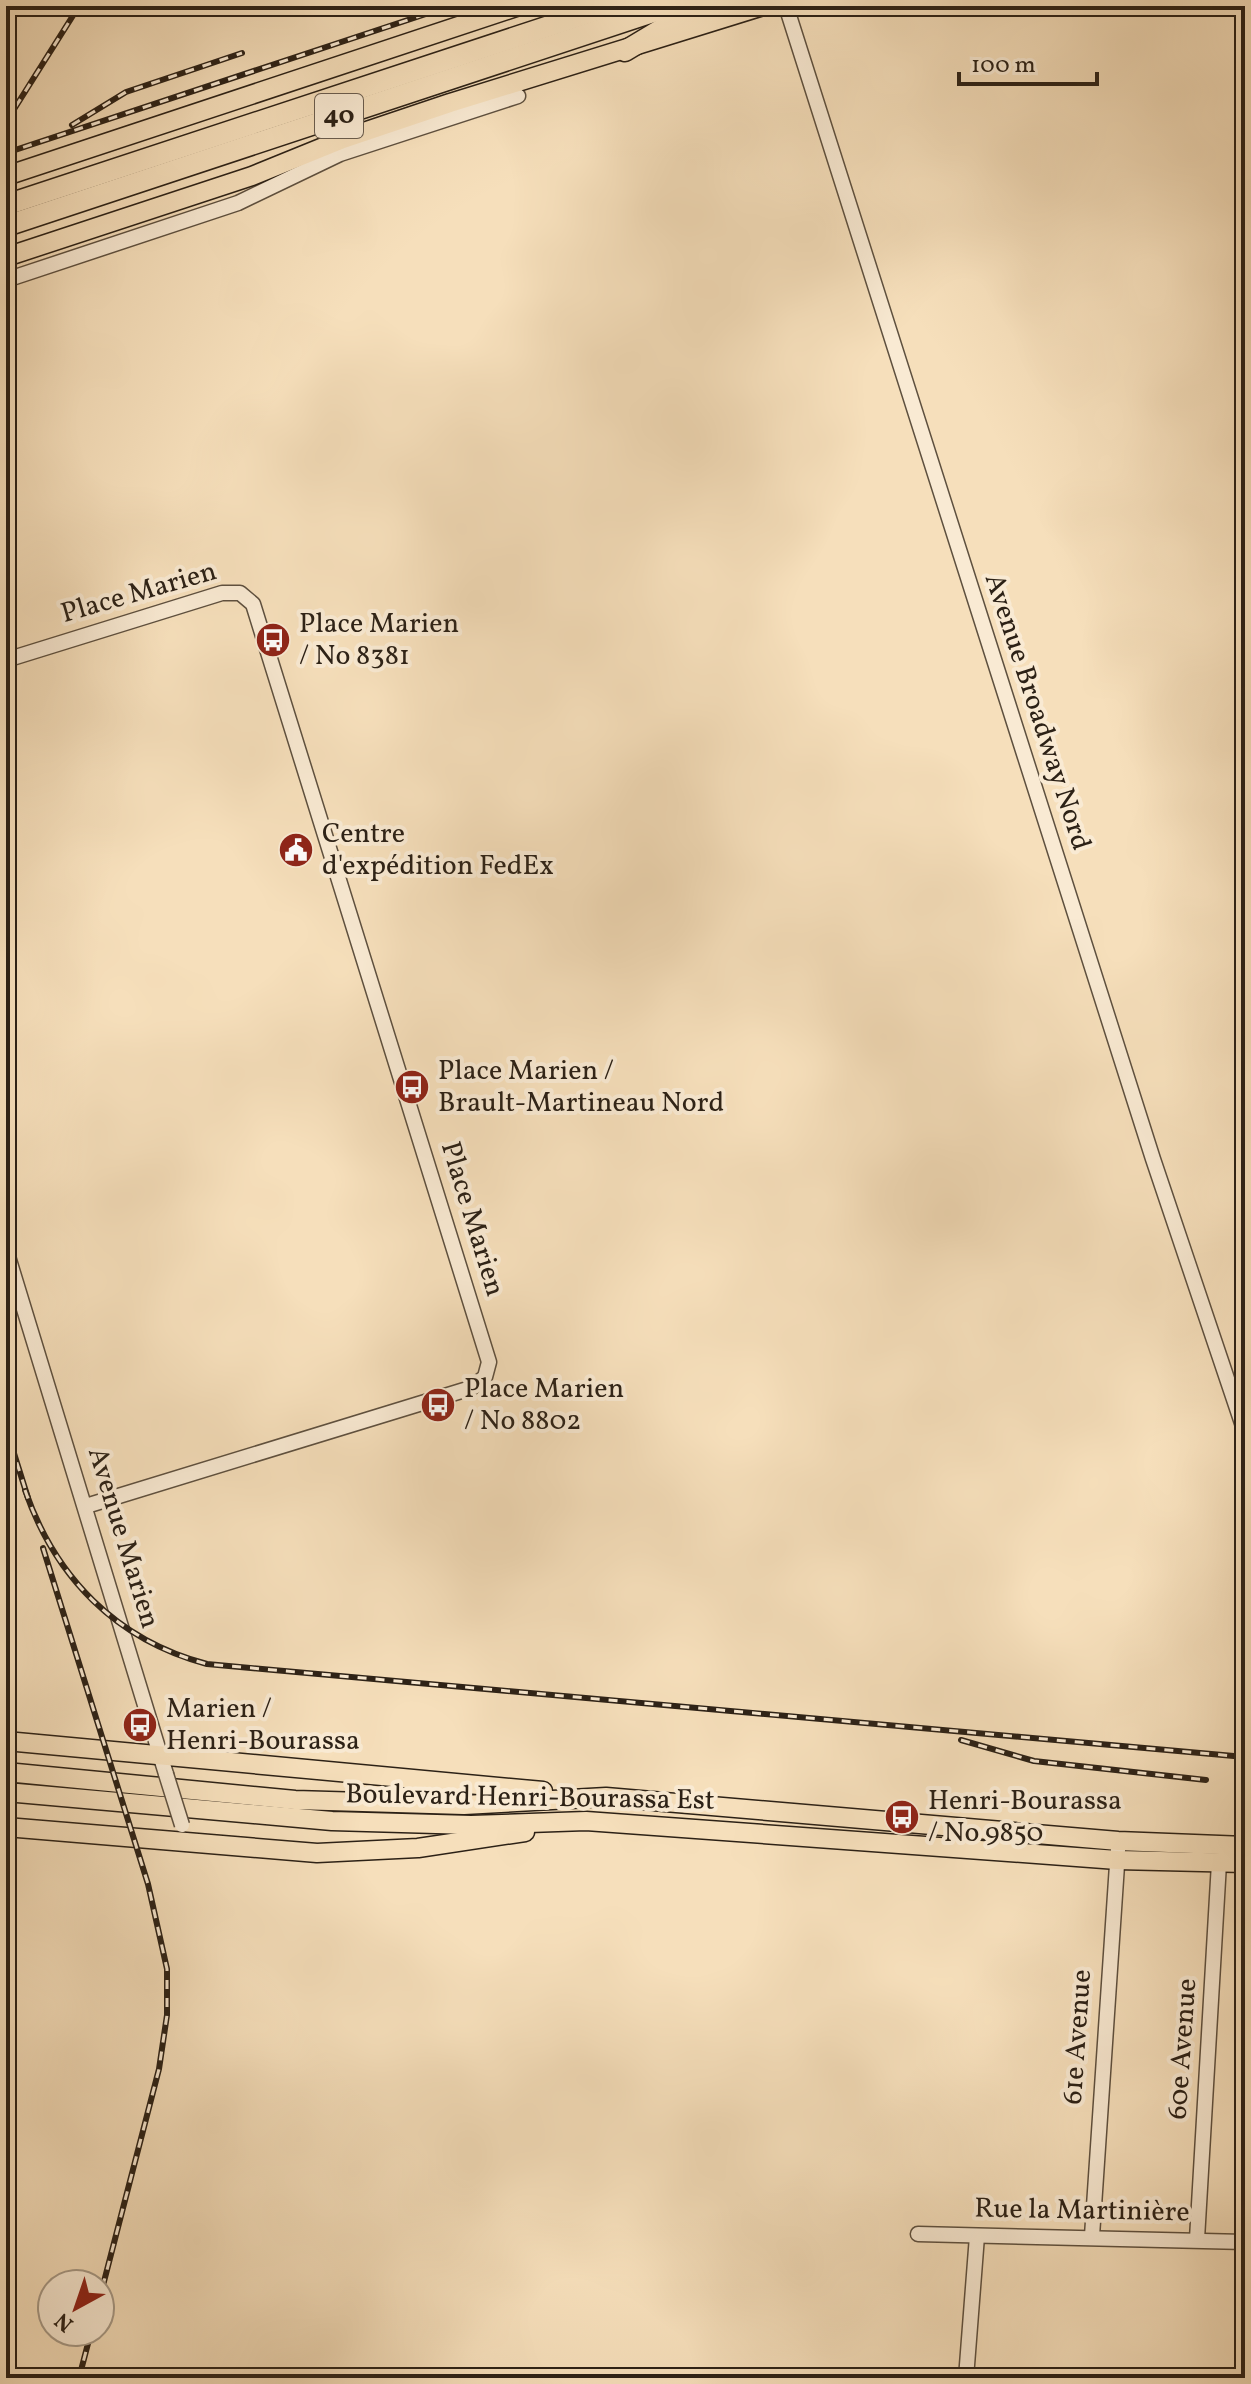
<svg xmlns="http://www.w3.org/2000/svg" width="1251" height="2384" viewBox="0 0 1251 2384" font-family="Vollkorn,serif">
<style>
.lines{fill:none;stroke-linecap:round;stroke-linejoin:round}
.minor-casing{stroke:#5e503f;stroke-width:17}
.major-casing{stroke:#2c2116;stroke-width:21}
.highway-casing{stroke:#2c2116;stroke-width:23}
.minor{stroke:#f9ead3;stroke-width:14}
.major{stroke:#f6dfbb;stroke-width:18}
.highway{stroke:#f6dfbb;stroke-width:20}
.rail-casing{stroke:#2c2116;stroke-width:6}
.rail{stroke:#f9ead3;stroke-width:3;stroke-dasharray:9;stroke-linecap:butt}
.minor-bridge-casing{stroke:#5e503f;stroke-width:17;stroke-linecap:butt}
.minor-bridge{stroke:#f9ead3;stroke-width:14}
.labels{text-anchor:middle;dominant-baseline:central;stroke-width:8;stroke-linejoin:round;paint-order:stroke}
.shield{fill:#f9ead3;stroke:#6a5d4f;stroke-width:2}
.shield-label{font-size:26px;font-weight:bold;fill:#2c2116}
.street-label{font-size:28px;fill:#2c2116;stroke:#f9ead3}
.poi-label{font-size:28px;fill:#2c2116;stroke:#f9ead3;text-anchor:start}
</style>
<rect width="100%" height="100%" fill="#f6dfbb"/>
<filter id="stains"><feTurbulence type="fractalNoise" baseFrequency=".0025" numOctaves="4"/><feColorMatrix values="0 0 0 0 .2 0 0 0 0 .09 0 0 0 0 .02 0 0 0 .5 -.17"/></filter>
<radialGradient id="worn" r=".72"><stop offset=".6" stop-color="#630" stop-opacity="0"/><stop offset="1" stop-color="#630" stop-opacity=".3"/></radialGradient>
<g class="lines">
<g class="minor-casing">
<g id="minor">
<path d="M786 6 1153 1159 1245 1432"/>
<path d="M6 280 238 203 340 154 518 96"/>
<path d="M6 660 222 593H240L253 604 489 1362 485 1377 471 1388 86 1506"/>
<path d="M6 1250 166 1774"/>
<path d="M918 2234 1245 2242"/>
<path d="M1092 2236 1118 1850"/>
<path d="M1197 2239 1219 1863"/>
<path d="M966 2378 977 2236"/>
</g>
</g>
<g class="major-casing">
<g id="major">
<path d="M6 176 519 6"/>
<path d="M6 257 252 176 343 139 450 103 763 6"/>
<path d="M6 1741 543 1791"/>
<path d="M6 1772 295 1800 464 1805 606 1797 1118 1841 1245 1846"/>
<path d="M6 1792 332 1821 471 1825 586 1821 1117 1860 1245 1863"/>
<path d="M6 1827 317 1853 418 1848 525 1832"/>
</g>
</g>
<g class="highway-casing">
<g id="highway">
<path d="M625 51 700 6"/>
<path d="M6 205 610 6"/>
<path d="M6 226 671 6"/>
</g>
</g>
<use href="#minor" class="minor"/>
<use href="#major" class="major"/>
<use href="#highway" class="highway"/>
<g class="rail-casing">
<g id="rail">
<path d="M6 122 79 6"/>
<path d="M72 125 126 92 242 53"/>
<path d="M6 153 450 6"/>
<path d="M6 1428 28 1498"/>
<path d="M25 1490C55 1577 116 1640 207 1664L1245 1757"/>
<path d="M43 1548 148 1884 167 1969V2015L159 2069 100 2297"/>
<path d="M961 1740 1034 1761 1206 1780"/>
<path d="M79 2378 91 2332"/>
</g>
</g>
<use href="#rail" class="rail"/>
<g class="minor-bridge-casing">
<path id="minor-bridge" d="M166 1774 182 1825"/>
</g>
<use href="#minor-bridge" class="minor-bridge"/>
</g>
<defs>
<g id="bus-disc" transform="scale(1.8)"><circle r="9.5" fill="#8f2418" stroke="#f9ead3"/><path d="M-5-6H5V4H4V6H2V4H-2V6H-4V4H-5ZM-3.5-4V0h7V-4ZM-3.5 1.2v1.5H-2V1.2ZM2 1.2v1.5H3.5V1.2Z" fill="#fff"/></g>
<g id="civic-disc" transform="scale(1.8)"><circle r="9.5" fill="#8f2418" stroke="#f9ead3"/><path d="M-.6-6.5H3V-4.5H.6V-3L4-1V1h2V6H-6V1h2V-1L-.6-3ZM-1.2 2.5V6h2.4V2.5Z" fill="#fff"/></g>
</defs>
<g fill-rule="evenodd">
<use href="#bus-disc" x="273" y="640"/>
<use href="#civic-disc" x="296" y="850"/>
<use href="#bus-disc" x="412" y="1087"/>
<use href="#bus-disc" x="438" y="1405"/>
<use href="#bus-disc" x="140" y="1725"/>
<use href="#bus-disc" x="902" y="1817"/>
</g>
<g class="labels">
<rect class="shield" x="315" y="94" width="48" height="44" rx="6"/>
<g class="shield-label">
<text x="339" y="116">40</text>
</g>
<g class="street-label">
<text transform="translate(139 593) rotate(-16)">Place Marien</text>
<text transform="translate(1037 712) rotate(72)">Avenue Broadway Nord</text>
<text transform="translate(472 1219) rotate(73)">Place Marien</text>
<text transform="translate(123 1538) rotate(73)">Avenue Marien</text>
<text transform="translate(530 1798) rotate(1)">Boulevard Henri-Bourassa Est</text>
<text transform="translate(1078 2037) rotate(-86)">61e Avenue</text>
<text transform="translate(1183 2049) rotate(-86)">60e Avenue</text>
<text transform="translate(1082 2211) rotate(1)">Rue la Martinière</text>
</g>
<g class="poi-label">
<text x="299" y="624">Place Marien<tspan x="299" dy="32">/ No 8381</tspan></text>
<text x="322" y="834">Centre<tspan x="322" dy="32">d'expédition FedEx</tspan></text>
<text x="438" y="1071">Place Marien /<tspan x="438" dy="32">Brault-Martineau Nord</tspan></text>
<text x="464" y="1389">Place Marien<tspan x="464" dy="32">/ No 8802</tspan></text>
<text x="166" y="1709">Marien /<tspan x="166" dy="32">Henri-Bourassa</tspan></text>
<text x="928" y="1801">Henri-Bourassa<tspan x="928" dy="32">/ No 9850</tspan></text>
</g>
</g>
<rect width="1251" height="2384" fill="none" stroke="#f6dfbb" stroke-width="32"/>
<rect x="8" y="8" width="1235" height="2368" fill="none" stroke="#2c2116" stroke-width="4"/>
<rect x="16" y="16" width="1219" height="2352" fill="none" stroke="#2c2116" stroke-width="2"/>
<g transform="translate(76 2308) rotate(220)"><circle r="38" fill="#f9ead3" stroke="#a79a87" stroke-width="2"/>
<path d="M0-6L14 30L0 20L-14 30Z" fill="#8f2418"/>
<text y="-12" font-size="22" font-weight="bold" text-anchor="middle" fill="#2c2116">N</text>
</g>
<path d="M959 72v12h138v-12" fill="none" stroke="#2c2116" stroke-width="4"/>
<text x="971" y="72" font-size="24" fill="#2c2116" stroke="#f9ead3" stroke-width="6" paint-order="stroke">100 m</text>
<rect width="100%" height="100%" filter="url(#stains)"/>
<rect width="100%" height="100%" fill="url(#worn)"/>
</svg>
